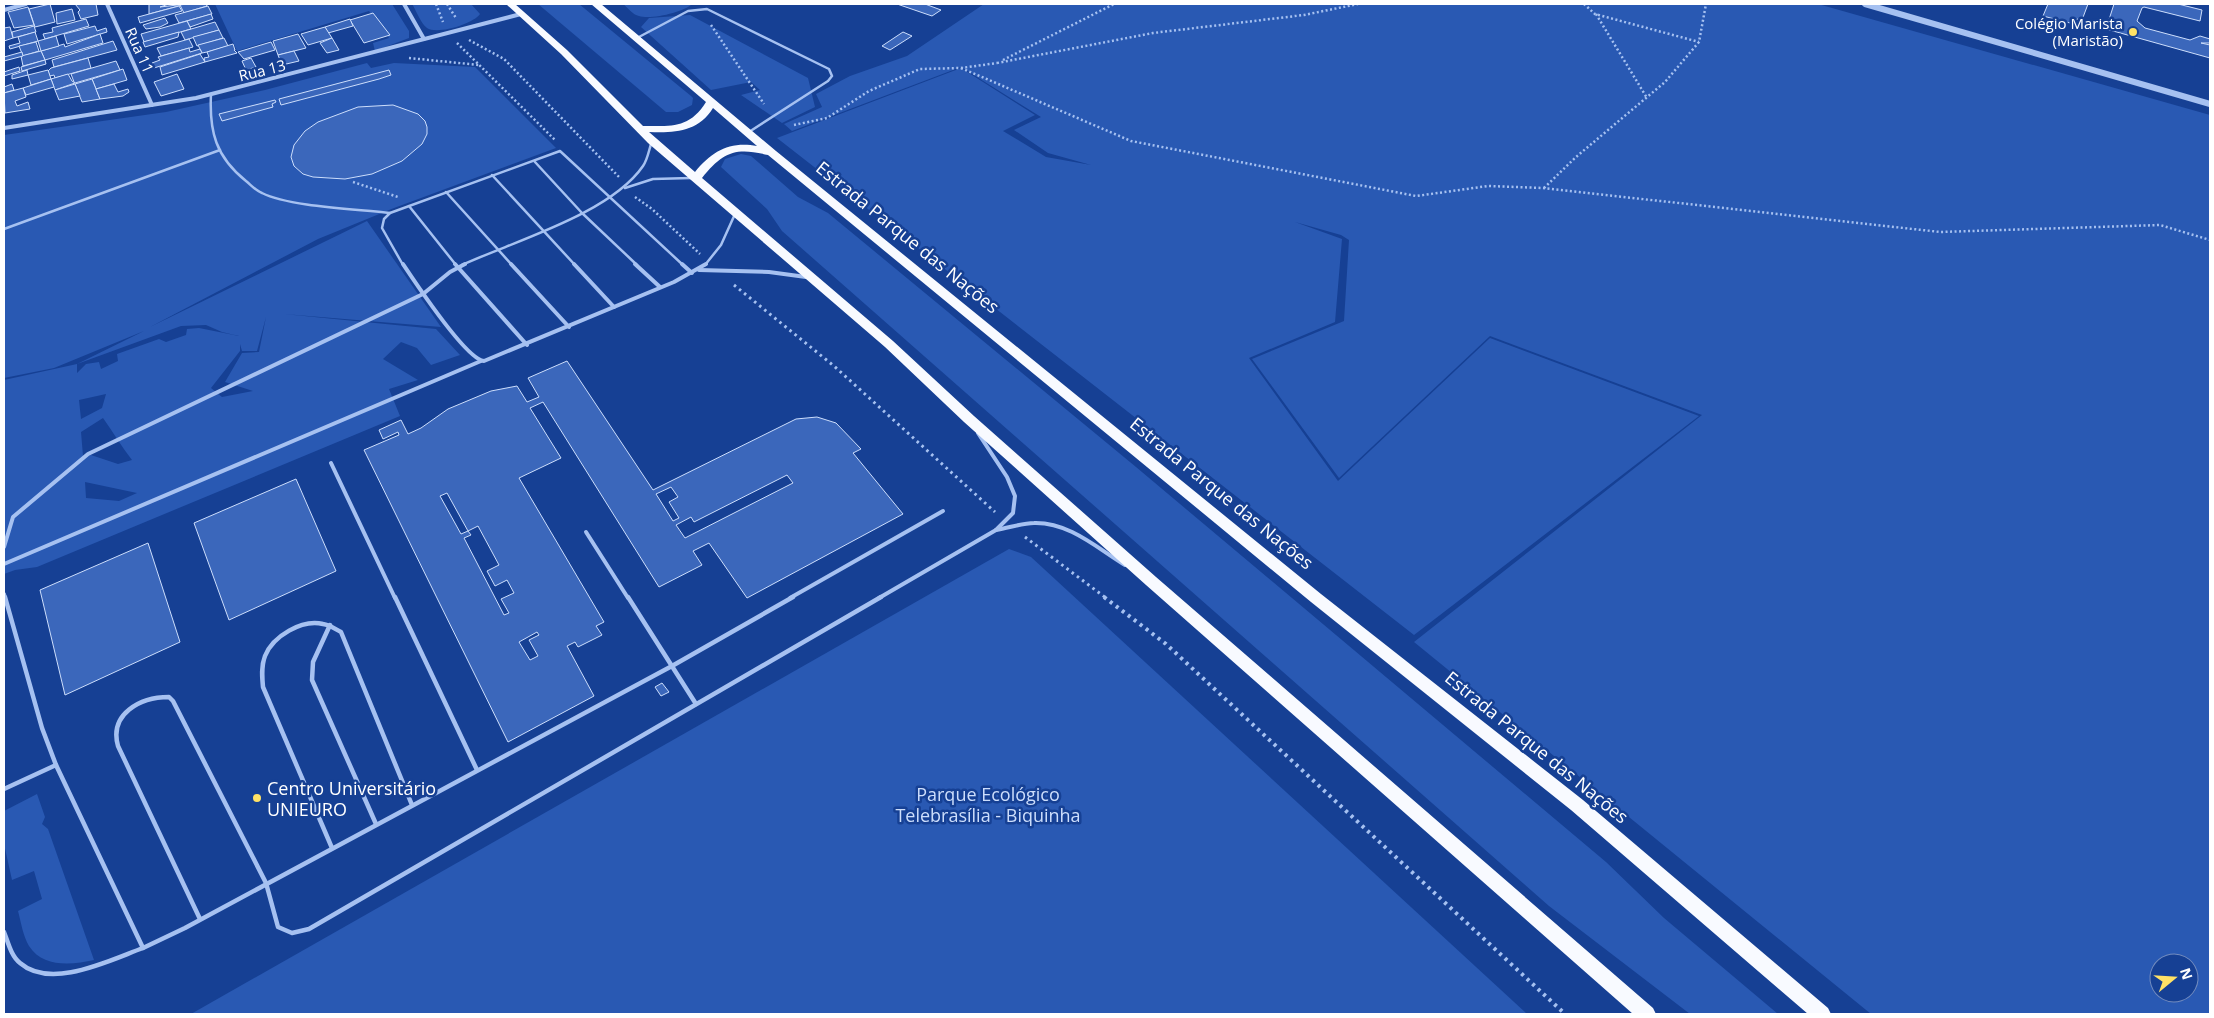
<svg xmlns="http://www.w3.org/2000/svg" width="2214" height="1018" viewBox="0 0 2214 1018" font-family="'Open Sans',sans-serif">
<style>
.green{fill:#2959b3;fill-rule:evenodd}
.building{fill:#3b67bb;stroke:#cddefc;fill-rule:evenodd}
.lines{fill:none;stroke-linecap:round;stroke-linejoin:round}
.path-far2{stroke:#a6c1f1;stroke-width:2.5;stroke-dasharray:2 2.5;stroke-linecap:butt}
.path-far1{stroke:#a6c1f1;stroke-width:3;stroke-dasharray:2.5 4;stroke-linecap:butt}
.path{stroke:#a6c1f1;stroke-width:4;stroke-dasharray:3 4.5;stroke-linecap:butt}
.service-far2{stroke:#a6c1f1;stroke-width:2.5}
.service-far1{stroke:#a6c1f1;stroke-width:4}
.service{stroke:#a6c1f1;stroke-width:4.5}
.minor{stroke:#a6c1f1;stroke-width:4}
.tertiary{stroke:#a6c1f1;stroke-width:6}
.trunk{fill:#f8faff;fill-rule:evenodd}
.poi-dot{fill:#ffe266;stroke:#164094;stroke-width:2}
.labels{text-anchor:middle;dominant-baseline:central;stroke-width:5;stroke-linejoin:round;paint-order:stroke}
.far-poi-label{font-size:15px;fill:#fff;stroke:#164094;text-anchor:end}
.far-street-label{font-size:15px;fill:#fff;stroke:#164094}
.street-label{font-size:18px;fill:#fff;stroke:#164094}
.poi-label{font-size:18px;fill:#fff;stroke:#164094;text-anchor:start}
.park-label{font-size:18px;fill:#cddefc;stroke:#164094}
</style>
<rect width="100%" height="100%" fill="#164094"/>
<g class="green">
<path d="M215 4H392L409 31V38L375 51 373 43 389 38 369 11 237 51Z"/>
<path d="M412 4H471L480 14C473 24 437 35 427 28 421 24 416 10 412 4Z"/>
<path d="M538 4H579L691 96 693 98 692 105 678 112H666Z"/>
<path d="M623 4H692C684 12 651 20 639 16 633 15 627 7 623 4Z"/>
<path d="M984 4H1818L2210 115V1014H1871L1414 642 1702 415 1490 336 1339 478 1252 359 1344 321 1349 240 1341 235 1295 222 1342 239 1335 322 1249 358 1338 481 1490 338 1699 416 1414 635 777 138 961 68 1035 115 1003 131 1046 157 1091 165 1048 153 1014 130 1041 117 961 67 792 131 784 124 822 107 816 94 850 76 907 56ZM2159 963H2189V993H2159Z"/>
<path d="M690 15 808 78 815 107 782 123 741 95 760 90 751 82 711 90 641 27 649 18Z"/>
<path d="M367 63 371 68 394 63 475 67 556 148 394 208 318 239 150 327 367 221 441 327 284 314 436 329 460 355 431 365 417 348 401 342 383 359 418 380 389 389 400 416 37 567 15 570 4 574V380L77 364 144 331 54 368 4 378V135L166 112 265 90ZM266 317 259 352 242 353 225 382 253 391 222 397 211 388 240 351V344L242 351H257ZM206 325 222 332 239 336 199 328 187 329 186 335 166 342 159 339 117 354 118 361 101 369 99 362 86 364 77 373V364L181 326ZM106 394 102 408 81 419 79 400ZM103 418C113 432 121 446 132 460L118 464 88 454 83 456 81 432ZM85 482 137 493 119 501 86 498Z"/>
<path d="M741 154 751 156 798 197 828 213 1136 467 1606 862 1664 918 1778 1014H1690L1549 906 782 231 767 209 721 167 725 159Z"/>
<path d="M1009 549 1031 557 1527 1014H191Z"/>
<path d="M37 794 45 817 42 824 48 829 94 960C72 965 43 968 29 946 23 936 21 922 18 911L42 899 34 871 12 880 4 844V811Z"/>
</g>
<g class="building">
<path d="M50 4 55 22 35 27 29 9Z"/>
<path d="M75 4H96L98 15 81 19 78 12 80 10Z"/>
<path d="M149 4H169L160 7 186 4 149 14Z"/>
<path d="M186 4H206L207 6 184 13 180 5Z"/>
<path d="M897 4H925L941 10 932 16Z"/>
<path d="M2048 4H2088L2082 20 2077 19 2074 24 2043 16Z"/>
<path d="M2114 4H2178L2202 10 2200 21 2144 7 2142 8 2137 21 2145 28 2190 40 2200 36 2210 39V43H2201L2210 45V58L2106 29Z"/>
<path d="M179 6 182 11 140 23 138 17Z"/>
<path d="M208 6 212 14 179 23 175 15Z"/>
<path d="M28 7 34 25 14 28 8 12Z"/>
<path d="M72 9 75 20 57 24 56 13Z"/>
<path d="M373 13 390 35 364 43 350 20Z"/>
<path d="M211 14 213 19 190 27 187 21Z"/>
<path d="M165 18 168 23 160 27 146 29 143 25Z"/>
<path d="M86 19 89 26 45 39 43 34 53 32 52 28Z"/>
<path d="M350 19 353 26 328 33 325 27Z"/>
<path d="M187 21 191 29 144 42 141 34Z"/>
<path d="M215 22 219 30 185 40 181 32Z"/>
<path d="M34 26 36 32 13 38 12 32Z"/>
<path d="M95 26 97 31 106 28 107 32 67 44 64 34Z"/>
<path d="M10 27 13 38 4 41V28Z"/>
<path d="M325 27 332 38 308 45 301 34Z"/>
<path d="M219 30 223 38 197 46 193 37Z"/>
<path d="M35 32 38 41 10 49 9 46 20 43 18 37Z"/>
<path d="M179 32 178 37 145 47 143 42Z"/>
<path d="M903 32 912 36 890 50 882 46Z"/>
<path d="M100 34 103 43 45 60 41 51 64 44 65 47Z"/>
<path d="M298 34 306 48 278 55 273 41Z"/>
<path d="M56 36 59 46 41 51 38 41Z"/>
<path d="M224 38 228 46 207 52 202 53 198 45Z"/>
<path d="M332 38 339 50 327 53 320 43Z"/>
<path d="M189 39 193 47 161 56 157 48Z"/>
<path d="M113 41 117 50 54 67 52 60Z"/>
<path d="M36 42 39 51 23 56 19 46Z"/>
<path d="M271 42 275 50 244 59 238 52Z"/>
<path d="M233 44 235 50H234L237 53 205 62 204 58 209 57 207 52Z"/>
<path d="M189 48 190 52 200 49 202 53 154 68 152 63 160 60 158 57Z"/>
<path d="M41 51 45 60 23 66 21 56Z"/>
<path d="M294 51 299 61 282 65 278 55Z"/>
<path d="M22 52 23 56 4 61V57Z"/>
<path d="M200 54 205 62 162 75 160 67Z"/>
<path d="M88 58 91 68 55 78 54 75 50 76 48 71 51 68Z"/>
<path d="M251 58 256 67 246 70 242 61Z"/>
<path d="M45 60 46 64 22 71 21 67Z"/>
<path d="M116 61 120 70 75 83 74 82 71 74Z"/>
<path d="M19 67 20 71 4 76V72Z"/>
<path d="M123 69 127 80 96 89 92 79Z"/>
<path d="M27 70 28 75 12 79V75Z"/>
<path d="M48 70 51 79 31 85 28 75Z"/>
<path d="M389 70 391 75 379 79 281 105 279 99Z"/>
<path d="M68 74 72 81 75 83 55 90 51 79Z"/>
<path d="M177 74 184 89 161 96 154 82Z"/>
<path d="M51 79 54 87 26 95 23 88Z"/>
<path d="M92 79 100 99 82 102 75 84Z"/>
<path d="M12 84 14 90 4 93V87Z"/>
<path d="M75 84 80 96 59 100 55 90Z"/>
<path d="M114 84 118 92 128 89 129 92 123 96 100 99 96 89Z"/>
<path d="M23 88 26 97 15 101 17 106 28 102 30 109 5 113 4 93Z"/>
<path d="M275 100 276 102 272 104 273 107 222 121 219 114Z"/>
<path d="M393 105 418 114 425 121 427 127V134L422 144 402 161 372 174 345 179 313 177 303 174 294 166 291 157 294 145 305 131 318 122 358 107Z"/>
<path d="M567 361 653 490 796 419 817 417 836 423 861 449 853 453 903 514 747 598 709 543 693 551 702 565 659 587 543 402 530 408 561 458 519 478 604 622 596 626 602 635 578 647 575 642 567 646 594 696 508 742 364 450 399 435 398 432 383 439 379 430 401 420 408 434 421 428 448 409 491 391 517 386 527 402 539 397 528 378ZM787 475 793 483 685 538 676 525 691 517 694 522ZM671 487 678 497 669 502 679 518 673 521 656 494ZM447 493 468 531 461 534 440 496ZM478 526 499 565 487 571 495 586 507 580 514 593 501 599 509 613 504 615 464 538 471 535 468 531ZM537 632 539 635 529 640 538 656 530 660 519 642Z"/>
<path d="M296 479 336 571 229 620 194 523Z"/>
<path d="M148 543 180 642 65 695 40 590Z"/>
<path d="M662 683 669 692 661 696 655 687Z"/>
</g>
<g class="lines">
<g class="path-far2">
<path d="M436 4 443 22"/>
<path d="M447 4 456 18"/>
<path d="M1584 4 1595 14 1699 42"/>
<path d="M1596 14 1647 98"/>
<path d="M711 25 764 104"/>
<path d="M469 40 504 59 619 177"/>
<path d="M457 43 555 140"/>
<path d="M409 58 479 65"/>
<path d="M1003 60 1114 4"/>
<path d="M997 63 1153 33 1304 15 1358 4"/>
<path d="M961 68 1131 141 1416 196 1488 186 1543 188 1940 232 2160 225 2210 240"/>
<path d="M794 125 827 118 869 91 920 69 961 68 997 63"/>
<path d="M353 182 398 197"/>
<path d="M1544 188 1576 157 1665 82 1699 42 1706 4"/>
<path d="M635 197 652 209 700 254"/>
</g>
<g class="path-far1">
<path d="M734 285 834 366 995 512"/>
<path d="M1025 537 1106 598"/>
</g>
<path class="path" d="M1104 597 1166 644 1565 1014"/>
<g class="service-far2">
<path d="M637 38 688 11 707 9 829 69 832 76 828 81 749 132"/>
<path d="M211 94C209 132 216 157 246 181 251 185 256 191 262 193 290 207 357 209 390 213"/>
<path d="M535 162 582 213 637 265"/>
<path d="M492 175 575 265"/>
<path d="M625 188 653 179 691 178"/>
<path d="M446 192 512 265"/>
<path d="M409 206 456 265"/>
<path d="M4 229 220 150"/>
<path d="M403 265 382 228 384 219 390 213 560 151 683 265"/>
<path d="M462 265C514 241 610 214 643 166 648 159 649 149 652 141"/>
<path d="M705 265 721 245 735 214"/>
</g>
<g class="service-far1">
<path d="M403 264C415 282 466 359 484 361L674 282 706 264"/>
<path d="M455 264 527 345"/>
<path d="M511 264 569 327"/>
<path d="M574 264 614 307"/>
<path d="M635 264 660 287"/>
<path d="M682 264 692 273"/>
<path d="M699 270 769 272 806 277"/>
<path d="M331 463 395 598"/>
<path d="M996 530C1009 528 1022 523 1034 523 1069 522 1097 548 1125 565"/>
<path d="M586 532 628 598"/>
<path d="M4 547 13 517 88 454 423 294 450 272 465 264"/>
<path d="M4 564 481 361"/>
<path d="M4 594 5 598"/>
<path d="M790 598 943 511"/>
<path d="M879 598 996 530 1013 513 1015 496 1007 477 978 433"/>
</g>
<g class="service">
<path d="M5 597 42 728 56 765 143 948 185 928 672 666 793 597"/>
<path d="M395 597 477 770"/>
<path d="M628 597 696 704"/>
<path d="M330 625 313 662 312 680 376 824"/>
<path d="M4 789 56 765"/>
<path d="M332 848 263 687C262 677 261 666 265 656 273 636 302 619 323 624 330 625 335 629 341 632L412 805"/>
<path d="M200 919 118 746C109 714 140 697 169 697L173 701 266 883 278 927 292 933 309 929 881 597"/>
<path d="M4 932C8 942 11 956 20 963 51 990 110 960 143 948"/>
</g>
<g class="minor">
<path d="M107 4 152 105"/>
<path d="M404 4 424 39"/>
<path d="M4 10 26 4"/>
<path d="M4 128 196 98 521 14"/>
</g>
<path class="tertiary" d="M1865 4 2210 104"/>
<path class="trunk" d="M506 4H515L567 50 643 126C671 126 689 129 706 102L591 4H601L776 151 1321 594 1583 800 1828 1008 1831 1014H1808L1571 810 1311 602 768 155C735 147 723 152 702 178L893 341 974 416 1156 577 1653 1008 1656 1014H1633L1146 585 964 422 885 347 648 143 561 54ZM713 108 757 146C730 141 712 151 695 172L649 132C675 133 698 132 713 108Z"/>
</g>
<g class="poi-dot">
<circle cx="2133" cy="32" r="5"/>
<circle cx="257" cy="798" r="5"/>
</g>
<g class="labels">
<g class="far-poi-label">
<text x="2123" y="23">Colégio Marista<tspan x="2123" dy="17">(Maristão)</tspan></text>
</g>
<g class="far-street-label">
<text transform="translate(140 50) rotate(66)">Rua 11</text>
<text transform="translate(262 70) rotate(-14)">Rua 13</text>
</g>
<g class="street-label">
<text transform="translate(908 237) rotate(39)">Estrada Parque das Nações</text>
<text transform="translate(1222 493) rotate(39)">Estrada Parque das Nações</text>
<text transform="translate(1537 747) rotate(39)">Estrada Parque das Nações</text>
</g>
<g class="poi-label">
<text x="267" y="788">Centro Universitário<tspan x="267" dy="21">UNIEURO</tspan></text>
</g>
<g class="park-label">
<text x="988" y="794">Parque Ecológico<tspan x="988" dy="21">Telebrasília - Biquinha</tspan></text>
</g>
</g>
<rect width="2214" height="1018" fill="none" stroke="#ffffff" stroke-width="10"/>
<g transform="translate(2174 978) rotate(72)"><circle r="24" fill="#164094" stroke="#738cbf"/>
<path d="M0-4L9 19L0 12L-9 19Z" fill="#ffe266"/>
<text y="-8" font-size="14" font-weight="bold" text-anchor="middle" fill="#ffffff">N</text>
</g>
</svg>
